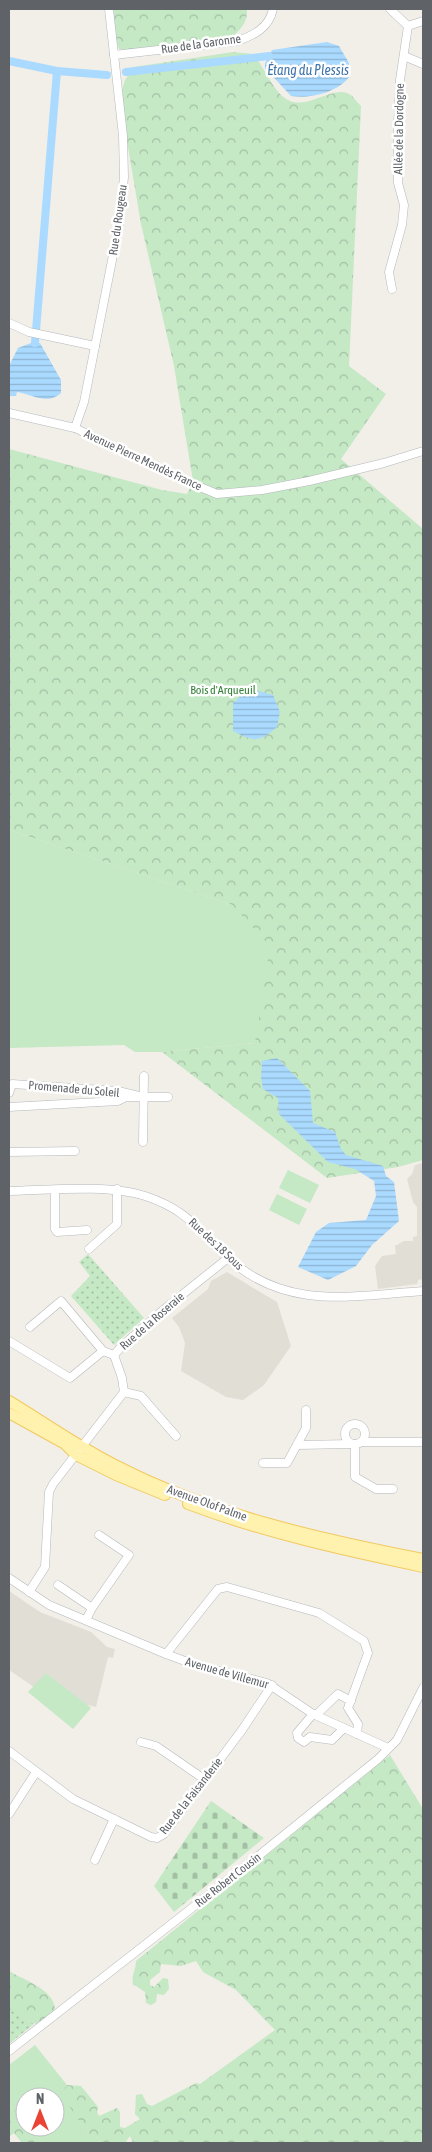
<svg xmlns="http://www.w3.org/2000/svg" width="432" height="2152" viewBox="0 0 432 2152" font-family="'Asap Condensed',sans-serif">
<style>
.education{fill:#e1ded6}
.grass{fill:url(#grass-dots)}
.forest{fill:url(#forest-crowns)}
.cemetery{fill:url(#cemetery-stones)}
.park{fill:#c5e8c5}
.water{fill:url(#water-rules)}
.lines{fill:none;stroke-linecap:round;stroke-linejoin:round}
.canal{stroke:#aadaff;stroke-width:8}
.minor-casing{stroke:#b5b8bc;stroke-width:9}
.major-casing{stroke:#f2c960;stroke-width:12}
.minor{stroke:#fff;stroke-width:8}
.major{stroke:#fff2af;stroke-width:10}
.labels{text-anchor:middle;dominant-baseline:central;stroke-width:5;stroke-linejoin:round;paint-order:stroke}
.street-label{font-size:12px;fill:#5f6368;stroke:#fff}
.park-label{font-size:12px;fill:#348238;stroke:#fff}
.water-label{font-size:14px;font-style:italic;fill:#4174aa;stroke:#fff}
</style>
<defs>
<pattern id="grass-dots" width="8" height="8" patternUnits="userSpaceOnUse" patternTransform="scale(1.25)"><rect width="8" height="8" fill="#c5e8c5"/><path d="M2 2h.1M6 6h.1" fill="none" stroke="#a3c0a4" stroke-width="1.8" stroke-linecap="round"/></pattern>
<pattern id="forest-crowns" width="20" height="18" patternUnits="userSpaceOnUse" patternTransform="scale(1.25)"><rect width="20" height="18" fill="#c5e8c5"/><path d="M2 6a3 3 0 1 1 6 0M12 15a3 3 0 1 1 6 0" fill="none" stroke="#a3c0a4"/></pattern>
<pattern id="cemetery-stones" width="16" height="16" patternUnits="userSpaceOnUse" patternTransform="scale(1.25)"><rect width="16" height="16" fill="#c5e8c5"/><path d="M2 7V4a2 2 0 0 1 4 0v3zM10 15v-3a2 2 0 0 1 4 0v3z" fill="#a3c0a4"/></pattern>
<pattern id="water-rules" width="6" height="5" patternUnits="userSpaceOnUse" patternTransform="scale(1.25)"><rect width="6" height="5" fill="#aadaff"/><path d="M0 2.5h6" fill="none" stroke="#8eb4d2"/></pattern>
</defs>
<rect width="100%" height="100%" fill="#f1efe8"/>
<g class="education">
<path d="M423 1163V1279L418 1280 417 1284 378 1289 375 1266 382 1256 396 1254 395 1246 404 1241H413V1237L417 1236V1207L413 1202 407 1179 412 1174 415 1165Z"/>
<path d="M227 1272 277 1302 291 1346 264 1385 243 1400 226 1397 181 1371 185 1343 179 1327 172 1318 208 1289 211 1281Z"/>
<path d="M9 1591 40 1612 91 1632 107 1647 115 1649 113 1658 108 1657 96 1707 87 1705 46 1673 34 1687 9 1670Z"/>
</g>
<g class="grass">
<path d="M88 1254 144 1318 114 1345 71 1296 90 1276 79 1262Z"/>
<path d="M10 2010 18 2012 34 2024 9 2044V2011Z"/>
</g>
<g class="forest">
<path d="M112 9H247C248 22 241 29 231 38L128 51 119 49 116 40Z"/>
<path d="M233 52 253 54C264 66 273 92 288 100 308 111 334 83 351 95 354 98 358 103 361 106L349 366 386 394 341 459 423 529V1160L398 1167 327 1178 162 1052 255 1043 232 905 9 830V449L162 490 187 494 193 481 174 366 141 224 127 141 122 90 125 80 134 67Z"/>
<path d="M390 1755 423 1809V2143H133L130 2136 125 2143H101L98 2138 88 2134 60 2094 67 2085 81 2086 98 2107 97 2112 99 2116 117 2108 120 2112V2127L125 2128 140 2119 135 2114 136 2095 142 2094 147 2104 152 2106 196 2083 200 2084 275 2030 236 1990 203 1972 196 1961 181 1966 161 1964 160 1972 150 1980V1985L154 1987 163 1978 168 1979 169 1989 164 1995 157 1994 156 2002 151 2005 146 2003 145 1992 133 1984C131 1975 136 1970 136 1961Z"/>
<path d="M9 1971C25 1981 58 1990 55 2014L39 2025C27 2022 21 2011 9 2011Z"/>
<path d="M9 2103 25 2123V2127H29L42 2143H22L14 2133 9 2137Z"/>
</g>
<path class="cemetery" d="M211 1801 264 1838 174 1912 154 1886Z"/>
<g class="park">
<path d="M9 830 232 905 270 946 255 1043 162 1052H135L124 1045 9 1048Z"/>
<path d="M288 1170 319 1185 310 1203 279 1188Z"/>
<path d="M277 1194 307 1209 299 1225 269 1210Z"/>
<path d="M46 1673 91 1708 73 1729 28 1692Z"/>
<path d="M35 2045 67 2085 61 2094 88 2134 98 2138 101 2143H42L29 2127H55V2097H25V2123L9 2103V2065Z"/>
</g>
<g class="water">
<path d="M327 42 339 46 349 63V77C337 93 309 99 291 96L265 68V63L272 50Z"/>
<path d="M31 343H40L61 380V393C48 405 33 395 17 392L16 396H9V366L18 348Z"/>
<path d="M255 690 273 695 280 712 277 727C258 743 255 742 233 731V703L242 695Z"/>
<path d="M277 1058 310 1091 313 1123 335 1132 341 1149 346 1155 383 1166 386 1176 394 1182 399 1221 372 1245 356 1266 328 1280 298 1267 316 1232 329 1223 366 1220 376 1196 374 1181 355 1169 328 1162 279 1114 278 1098 263 1089 261 1078 262 1061Z"/>
</g>
<g class="lines">
<g class="canal">
<path d="M9 61 57 71 107 75"/>
<path d="M126 72 269 56"/>
<path d="M35 343 57 71"/>
</g>
<g class="minor-casing">
<g id="minor">
<path d="M390 9 408 26 423 21"/>
<path d="M114 55 238 41C254 35 269 28 273 9"/>
<path d="M404 56 423 64"/>
<path d="M392 289 389 272 402 225 404 205 398 183V123L400 80 408 26"/>
<path d="M9 323 29 332 95 346"/>
<path d="M9 413 75 428 181 479 217 494 262 490 309 481 384 463 423 451"/>
<path d="M75 428 84 402 119 225 124 177 123 136 109 9"/>
<path d="M9 1093 12 1084 118 1091 143 1097H126L118 1101 9 1107"/>
<path d="M143 1097H168"/>
<path d="M143 1142 144 1076"/>
<path d="M9 1152 75 1151"/>
<path d="M55 1190V1229L57 1232 87 1230"/>
<path d="M9 1191C49 1190 108 1184 145 1196 188 1210 198 1230 228 1258 286 1311 353 1296 423 1291"/>
<path d="M89 1249 117 1224V1189"/>
<path d="M30 1327 61 1301 103 1351"/>
<path d="M9 1341 70 1378 103 1351 114 1355"/>
<path d="M124 1392 141 1396 176 1436"/>
<circle cx="355" cy="1434" r="10"/>
<path d="M361 1442H423"/>
<path d="M355 1444V1477L376 1489H393"/>
<path d="M297 1445 352 1444"/>
<path d="M263 1463H287L306 1428V1410"/>
<path d="M9 1578 49 1605 166 1654 193 1664 267 1683 313 1714 388 1748"/>
<path d="M58 1585 92 1608 86 1620"/>
<path d="M29 1592 45 1567 49 1492 53 1484 124 1392 122 1378 114 1355 121 1347 168 1306 228 1258"/>
<path d="M92 1608 129 1555 99 1535"/>
<path d="M166 1654 218 1589 227 1587 319 1613 364 1641 368 1653 348 1708 358 1724 357 1734"/>
<path d="M313 1714 297 1733 298 1738 304 1742 310 1737 332 1740 344 1728"/>
<path d="M316 1715 338 1694 351 1701"/>
<path d="M141 1742 156 1746 204 1779"/>
<path d="M9 1751 73 1799 151 1837 157 1838 164 1834 242 1730 272 1685"/>
<path d="M9 1814 36 1772"/>
<path d="M95 1860 114 1819"/>
<path d="M9 2051 252 1861 378 1759 397 1740 423 1688"/>
</g>
</g>
<g class="major-casing">
<g id="major">
<path d="M9 1401C47 1424 83 1450 123 1469 217 1516 321 1539 423 1559"/>
<path d="M9 1413 65 1444 76 1455 116 1475 165 1495"/>
<path d="M188 1504C265 1533 343 1550 423 1567"/>
</g>
</g>
<use href="#minor" class="minor"/>
<use href="#major" class="major"/>
</g>
<g class="labels">
<g class="street-label">
<text transform="translate(201 44) rotate(-8)">Rue de la Garonne</text>
<text transform="translate(399 129) rotate(-89)">Allée de la Dordogne</text>
<text transform="translate(118 220) rotate(-82)">Rue du Rougeau</text>
<text transform="translate(143 460) rotate(25)">Avenue Pierre Mendès France</text>
<text transform="translate(74 1089) rotate(5)">Promenade du Soleil</text>
<text transform="translate(216 1244) rotate(43)">Rue des 18 Sous</text>
<text transform="translate(152 1321) rotate(-41)">Rue de la Roseraie</text>
<text transform="translate(207 1503) rotate(20)">Avenue Olof Palme</text>
<text transform="translate(227 1673) rotate(16)">Avenue de Villemur</text>
<text transform="translate(191 1796) rotate(-52)">Rue de la Faisanderie</text>
<text transform="translate(228 1880) rotate(-38)">Rue Robert Cousin</text>
</g>
<g class="park-label">
<text x="223" y="690">Bois d'Arqueuil</text>
</g>
<g class="water-label">
<text x="308" y="70">Étang du Plessis</text>
</g>
</g>
<rect width="432" height="2152" fill="none" stroke="#5f6368" stroke-width="20"/>
<g transform="translate(40 2112)"><circle r="24" fill="#ffffff" stroke="#bfc1c3"/>
<path d="M0-4L9 19L0 12L-9 19Z" fill="#ea4335"/>
<text y="-8" font-size="14" font-weight="bold" text-anchor="middle" fill="#5f6368">N</text>
</g>
</svg>
